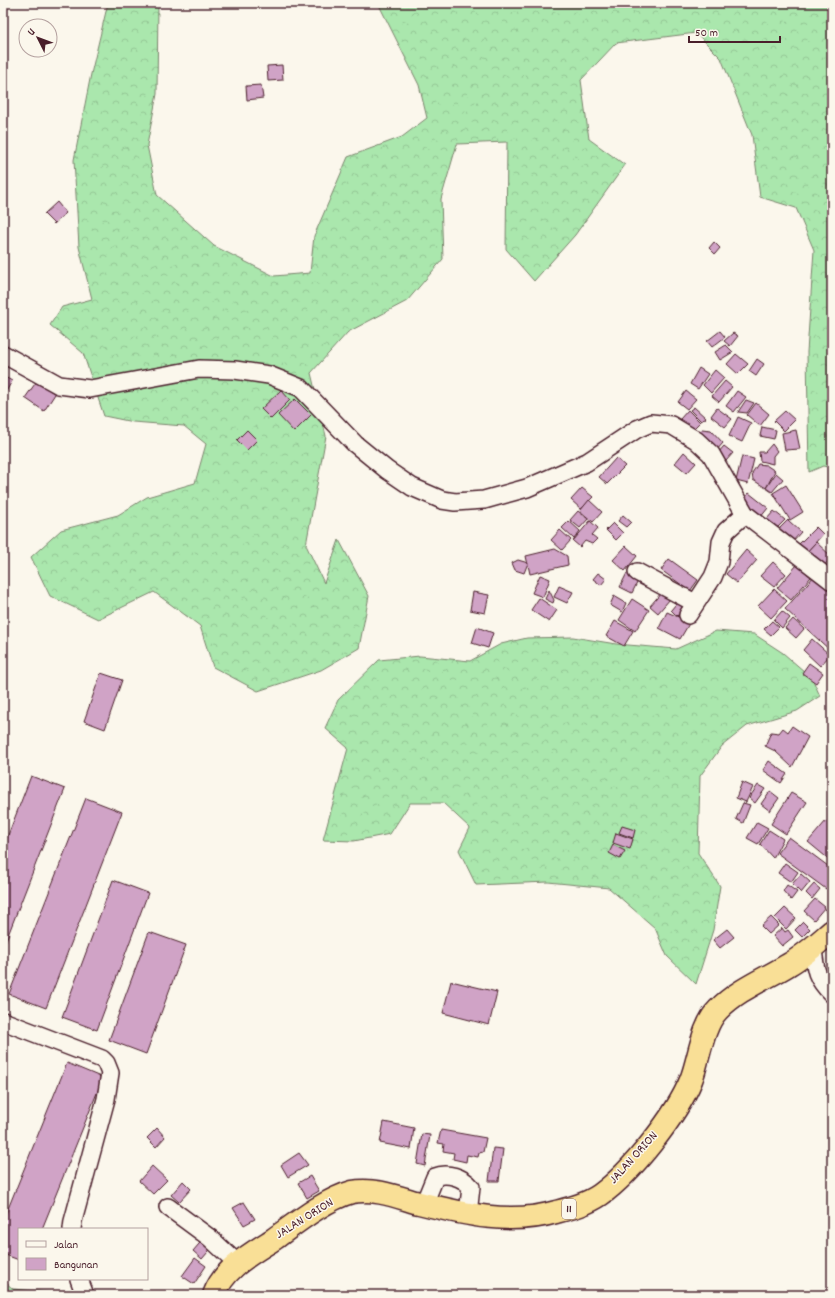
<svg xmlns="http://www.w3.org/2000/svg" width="835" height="1298" viewBox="0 0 835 1298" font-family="Dekko,sans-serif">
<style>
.forest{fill:url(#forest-crowns);stroke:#7a836c}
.building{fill:#d0a3c6;stroke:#4a1f2b}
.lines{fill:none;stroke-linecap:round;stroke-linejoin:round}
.minor-casing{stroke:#4a1f2b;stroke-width:20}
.highway-casing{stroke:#4a1f2b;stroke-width:25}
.minor{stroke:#fbf7ec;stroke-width:17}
.highway{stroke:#f9df96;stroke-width:22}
.labels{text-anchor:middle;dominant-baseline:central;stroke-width:3;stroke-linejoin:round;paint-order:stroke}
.shield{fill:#fbf7ec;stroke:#7f6065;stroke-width:1}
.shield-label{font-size:12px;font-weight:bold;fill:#4a1f2b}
.street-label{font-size:13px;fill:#4a1f2b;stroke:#fbf7ec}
</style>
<defs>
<pattern id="forest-crowns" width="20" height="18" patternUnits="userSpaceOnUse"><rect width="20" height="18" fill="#aae7ad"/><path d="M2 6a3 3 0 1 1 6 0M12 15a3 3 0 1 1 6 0" fill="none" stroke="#94c695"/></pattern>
</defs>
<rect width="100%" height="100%" fill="#fbf7ec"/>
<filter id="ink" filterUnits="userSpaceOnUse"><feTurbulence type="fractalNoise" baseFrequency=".025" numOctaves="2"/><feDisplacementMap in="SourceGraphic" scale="8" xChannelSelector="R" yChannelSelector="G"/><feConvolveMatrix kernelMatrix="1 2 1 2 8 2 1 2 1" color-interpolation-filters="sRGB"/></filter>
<g filter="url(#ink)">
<g class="forest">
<path d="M108 3H158L157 94 147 145 157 195 214 246 274 276 310 273 314 236 348 157 402 137 427 118 419 85 378 3H832V468L823 466 809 472 807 352 814 250 796 208 760 197 752 135 721 58 696 33 616 43 581 80 589 139 625 165 575 235 534 281 506 249 507 142 457 144 441 199 443 259 407 301 348 332 311 373 326 436 306 545 324 583 339 540 369 596 359 648 321 670 258 691 213 667 200 626 154 592 98 619 50 596 31 557 61 530 118 515 147 497 195 483 206 444 184 426 133 422 104 416 83 353 50 325 62 307 92 299 79 247 74 160 91 74Z"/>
<path d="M716 631 754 634 783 653 812 678 820 696 797 711 747 726 722 746 700 776 698 853 720 886 713 930 696 984 667 956 655 928 609 888 548 882 476 885 459 850 470 828 443 803H410L390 834 354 841 323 840 348 748 325 728 338 700 379 660 420 656 470 661 501 644 527 638 573 637 616 644 676 649Z"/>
<path d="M3 1280 13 1289 61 1293 63 1295H3Z"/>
</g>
<g class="building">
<path d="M282 65 283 80 268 81 267 66Z"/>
<path d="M261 85 263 98 247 100 246 86Z"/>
<path d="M57 202 66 213 54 224 44 214Z"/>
<path d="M714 242 720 248 715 254 709 248Z"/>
<path d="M720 331 725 337 712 347 707 341Z"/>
<path d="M733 333 738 336 730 346 724 341Z"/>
<path d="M726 345 733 352 720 360 715 352Z"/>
<path d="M736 354 748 364 738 374 727 364Z"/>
<path d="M757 359 764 364 756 376 749 371Z"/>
<path d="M699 368 708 374 698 389 690 384Z"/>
<path d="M715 370 724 378 711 393 703 385Z"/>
<path d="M3 376 12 381 3 397Z"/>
<path d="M37 381 55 394 44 411 25 398Z"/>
<path d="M725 381 732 387 719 402 712 396Z"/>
<path d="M281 390 290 400 271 419 261 409Z"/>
<path d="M686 391 696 399 687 409 678 402Z"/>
<path d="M737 391 746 397 734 412 726 406Z"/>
<path d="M295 399 311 415 294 432 278 415Z"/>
<path d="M746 400 754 403 747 413 738 412Z"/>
<path d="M756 403 769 414 760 426 747 415Z"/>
<path d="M694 407 706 418 701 421 690 410Z"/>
<path d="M717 408 732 419 725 427 711 416Z"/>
<path d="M688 410 700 422 691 431 680 419Z"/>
<path d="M785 411 795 420 784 431 774 421Z"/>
<path d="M738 417 751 423 742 442 729 436Z"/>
<path d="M762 427 776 430 774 439 760 436Z"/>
<path d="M702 429 711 430 723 443 716 451 697 434Z"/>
<path d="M247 430 257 440 247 450 237 440Z"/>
<path d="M796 430 800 449 785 450 782 433Z"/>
<path d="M772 444 777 451 773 456V464L760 461 759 452H765Z"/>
<path d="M724 446 733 453 726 461 717 454Z"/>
<path d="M684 452 696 463 687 473 675 463Z"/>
<path d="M742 456 754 459 748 484 736 481Z"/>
<path d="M616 458 625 466 607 484 599 477Z"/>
<path d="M758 464 766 465 775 471 766 488 753 480 752 473Z"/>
<path d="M776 473 783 479 772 492 766 488Z"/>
<path d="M786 485 803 512 790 520 773 493Z"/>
<path d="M582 488 593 497 581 509 571 500Z"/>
<path d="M749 493 768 508 760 518 741 503Z"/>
<path d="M589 500 602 512 593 522 580 511Z"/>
<path d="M578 511 588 519 580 528 570 520Z"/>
<path d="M774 511 785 520 776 529 766 520Z"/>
<path d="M623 515 631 522 626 527 618 521Z"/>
<path d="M788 520 801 532 792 542 779 529Z"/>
<path d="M569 521 580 531 574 539 562 528Z"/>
<path d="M590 521 598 528 592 535 597 539 592 544 585 541 580 547 573 541Z"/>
<path d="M613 523 623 533 616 540 606 530Z"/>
<path d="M816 527 823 534 807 552 799 544Z"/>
<path d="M560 530 571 540 562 550 551 540Z"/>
<path d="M816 542 832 557 821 569 805 554Z"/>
<path d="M626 546 637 556 625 571 613 560Z"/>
<path d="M555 549 567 556 568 565 530 574 526 556Z"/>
<path d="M746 550 757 560 737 583 726 574Z"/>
<path d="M669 559 698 580 690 591 661 570Z"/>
<path d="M518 560 528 563 524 573 515 570 512 563Z"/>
<path d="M773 562 786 574 774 587 760 576Z"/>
<path d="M797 565 811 577 791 600 777 588Z"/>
<path d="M598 573 606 579 601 585 593 579Z"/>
<path d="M627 573 639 579 632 593 620 587Z"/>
<path d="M540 575 550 579 543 597 532 593Z"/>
<path d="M815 575 832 590V652L785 609Z"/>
<path d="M559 586 573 592 567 603 554 597Z"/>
<path d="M774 589 787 601 771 618 758 606Z"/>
<path d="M549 590 554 600 553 603 545 599Z"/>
<path d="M473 592 489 595 485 613 470 610Z"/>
<path d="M662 592 670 599 658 613 650 606Z"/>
<path d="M614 596 626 603 622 612 610 605Z"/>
<path d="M539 598 557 610 549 622 531 610Z"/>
<path d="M632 599 649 610 635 631 619 620Z"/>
<path d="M680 599 687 605 677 616 671 610Z"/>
<path d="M782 611 790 618 782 628 774 620Z"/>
<path d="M667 612 690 622 680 639 659 628Z"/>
<path d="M793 619 804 629 796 638 785 628Z"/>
<path d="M615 621 633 631 624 646 606 636Z"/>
<path d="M772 621 779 627 771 635 764 629Z"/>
<path d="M477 627 493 633 488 648 472 643Z"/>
<path d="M812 639 830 655 820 666 803 650Z"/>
<path d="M809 663 823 673 816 683 802 673Z"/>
<path d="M101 673 122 680 105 729 84 721Z"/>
<path d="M792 726 808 737 792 767 775 751 765 746 771 732 779 733 783 728 788 732Z"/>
<path d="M769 761 787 774 781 783 763 770Z"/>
<path d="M31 776 65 789 3 948V848Z"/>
<path d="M742 782 753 787 746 802 736 798Z"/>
<path d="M758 785 765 789 755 803 749 798Z"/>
<path d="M770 791 779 798 770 811 761 804Z"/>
<path d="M791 793 807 802 786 834 771 824Z"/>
<path d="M86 798 122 812 46 1008 9 994Z"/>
<path d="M743 803 750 805 743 823 736 819Z"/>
<path d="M826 821 832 826 831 861 808 842Z"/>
<path d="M757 822 768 828 758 844 747 838Z"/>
<path d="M622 826 635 830 633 838 619 833Z"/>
<path d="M769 830 783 839 773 858 760 844Z"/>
<path d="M616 833 633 839 630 849 613 843Z"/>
<path d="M789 837 832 869V880L826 889 777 853Z"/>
<path d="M613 845 625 851 620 859 609 853Z"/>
<path d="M785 863 798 872 791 882 778 873Z"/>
<path d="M801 874 810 882 801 893 792 884Z"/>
<path d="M113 880 148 893 97 1030 62 1017Z"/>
<path d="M814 884 820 889 812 899 806 893Z"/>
<path d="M787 885 797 892 791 900 783 891Z"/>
<path d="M815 899 825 907 814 920 804 911Z"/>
<path d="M832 901V915H831L825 910Z"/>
<path d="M785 908 796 918 786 929 775 918Z"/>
<path d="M771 917 779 925 769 934 761 926Z"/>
<path d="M803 922 810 929 802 937 795 930Z"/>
<path d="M782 928 785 932 788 930 793 937 782 946 773 936Z"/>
<path d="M727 929 734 937 720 948 713 940Z"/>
<path d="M149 932 186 945 146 1054 109 1040Z"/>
<path d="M451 981 497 992 489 1025 443 1013Z"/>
<path d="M67 1063 103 1078 42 1229H19V1260L3 1254V1221Z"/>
<path d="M384 1122 414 1128 411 1149 380 1143Z"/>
<path d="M157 1128 165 1137 156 1147 147 1138Z"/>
<path d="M441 1130 486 1138 483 1152 479 1153 478 1157 467 1155 466 1162 453 1159 454 1153 443 1151 444 1144 438 1143Z"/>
<path d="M422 1134 430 1135 425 1166 417 1164Z"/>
<path d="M493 1148 503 1149 499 1181H489Z"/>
<path d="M299 1153 308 1165 288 1177 281 1165Z"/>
<path d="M152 1166 167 1180 153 1194 139 1181Z"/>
<path d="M310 1176 319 1191 307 1198 298 1183Z"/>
<path d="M183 1181 191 1189 179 1202 171 1195Z"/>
<path d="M244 1202 255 1219 244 1225 233 1208Z"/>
<path d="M205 1237 214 1245 202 1259 193 1251Z"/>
<path d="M195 1258 206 1266 194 1284 182 1276Z"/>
</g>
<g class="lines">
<g class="minor-casing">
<g id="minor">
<path d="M3 354 59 385 90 389 199 369 235 370 269 375 301 388 355 444 387 470 412 487 442 500 455 502 484 500 527 488 587 462 637 429 651 423 671 425 696 440 711 454 745 514 832 581"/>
<path d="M637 572 695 603"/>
<path d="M688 615 713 577 719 562 721 542 726 531 745 514"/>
<path d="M813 948C815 970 816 978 832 994"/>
<path d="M3 1021 102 1059 106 1063 110 1073 106 1099 73 1221 72 1229"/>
<path d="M424 1204 435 1177C447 1172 463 1177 471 1187L468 1214"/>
<path d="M168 1207 210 1238 237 1263"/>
<path d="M79 1279 85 1295"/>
</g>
</g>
<g class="highway-casing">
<path id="highway" d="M214 1295C224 1268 251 1254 274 1239 296 1223 326 1199 352 1192 373 1188 395 1196 415 1202 460 1213 509 1226 556 1212 571 1208 587 1204 600 1195 631 1173 677 1115 691 1080 699 1060 702 1026 718 1010 737 990 765 979 788 965 804 956 818 943 832 931"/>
</g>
<use href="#minor" class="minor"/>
<use href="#highway" class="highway"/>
</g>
</g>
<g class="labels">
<rect class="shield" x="562" y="1199" width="14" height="20" rx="3"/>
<g class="shield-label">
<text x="569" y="1209">11</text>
</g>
<g class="street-label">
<text transform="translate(634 1158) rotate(-48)">JALAN ORION</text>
<text transform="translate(305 1219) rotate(-32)">JALAN ORION</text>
</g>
</g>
<rect width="835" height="1298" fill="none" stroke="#fbf7ec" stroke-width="16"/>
<rect x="8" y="8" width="819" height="1282" fill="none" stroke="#4a1f2b" stroke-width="1.5" filter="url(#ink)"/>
<rect x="18" y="1228" width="130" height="52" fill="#fbf7ec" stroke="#b4a19f"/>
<rect x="26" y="1241" width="20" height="6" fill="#fbf7ec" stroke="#b4a19f"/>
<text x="54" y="1248" font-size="12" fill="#4a1f2b">Jalan</text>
<rect x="26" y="1258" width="20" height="12" fill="#d0a3c6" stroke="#b4a19f"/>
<text x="54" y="1268" font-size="12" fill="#4a1f2b">Bangunan</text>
<g transform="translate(38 38) rotate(312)"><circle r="19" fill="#fbf7ec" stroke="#b4a19f"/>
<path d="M0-3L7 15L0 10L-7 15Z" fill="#4a1f2b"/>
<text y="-6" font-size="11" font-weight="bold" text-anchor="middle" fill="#4a1f2b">U</text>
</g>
<path d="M689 36v6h91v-6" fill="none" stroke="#4a1f2b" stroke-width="2"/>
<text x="695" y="36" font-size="12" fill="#4a1f2b" stroke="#fbf7ec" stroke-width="3" paint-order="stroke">50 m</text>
</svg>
